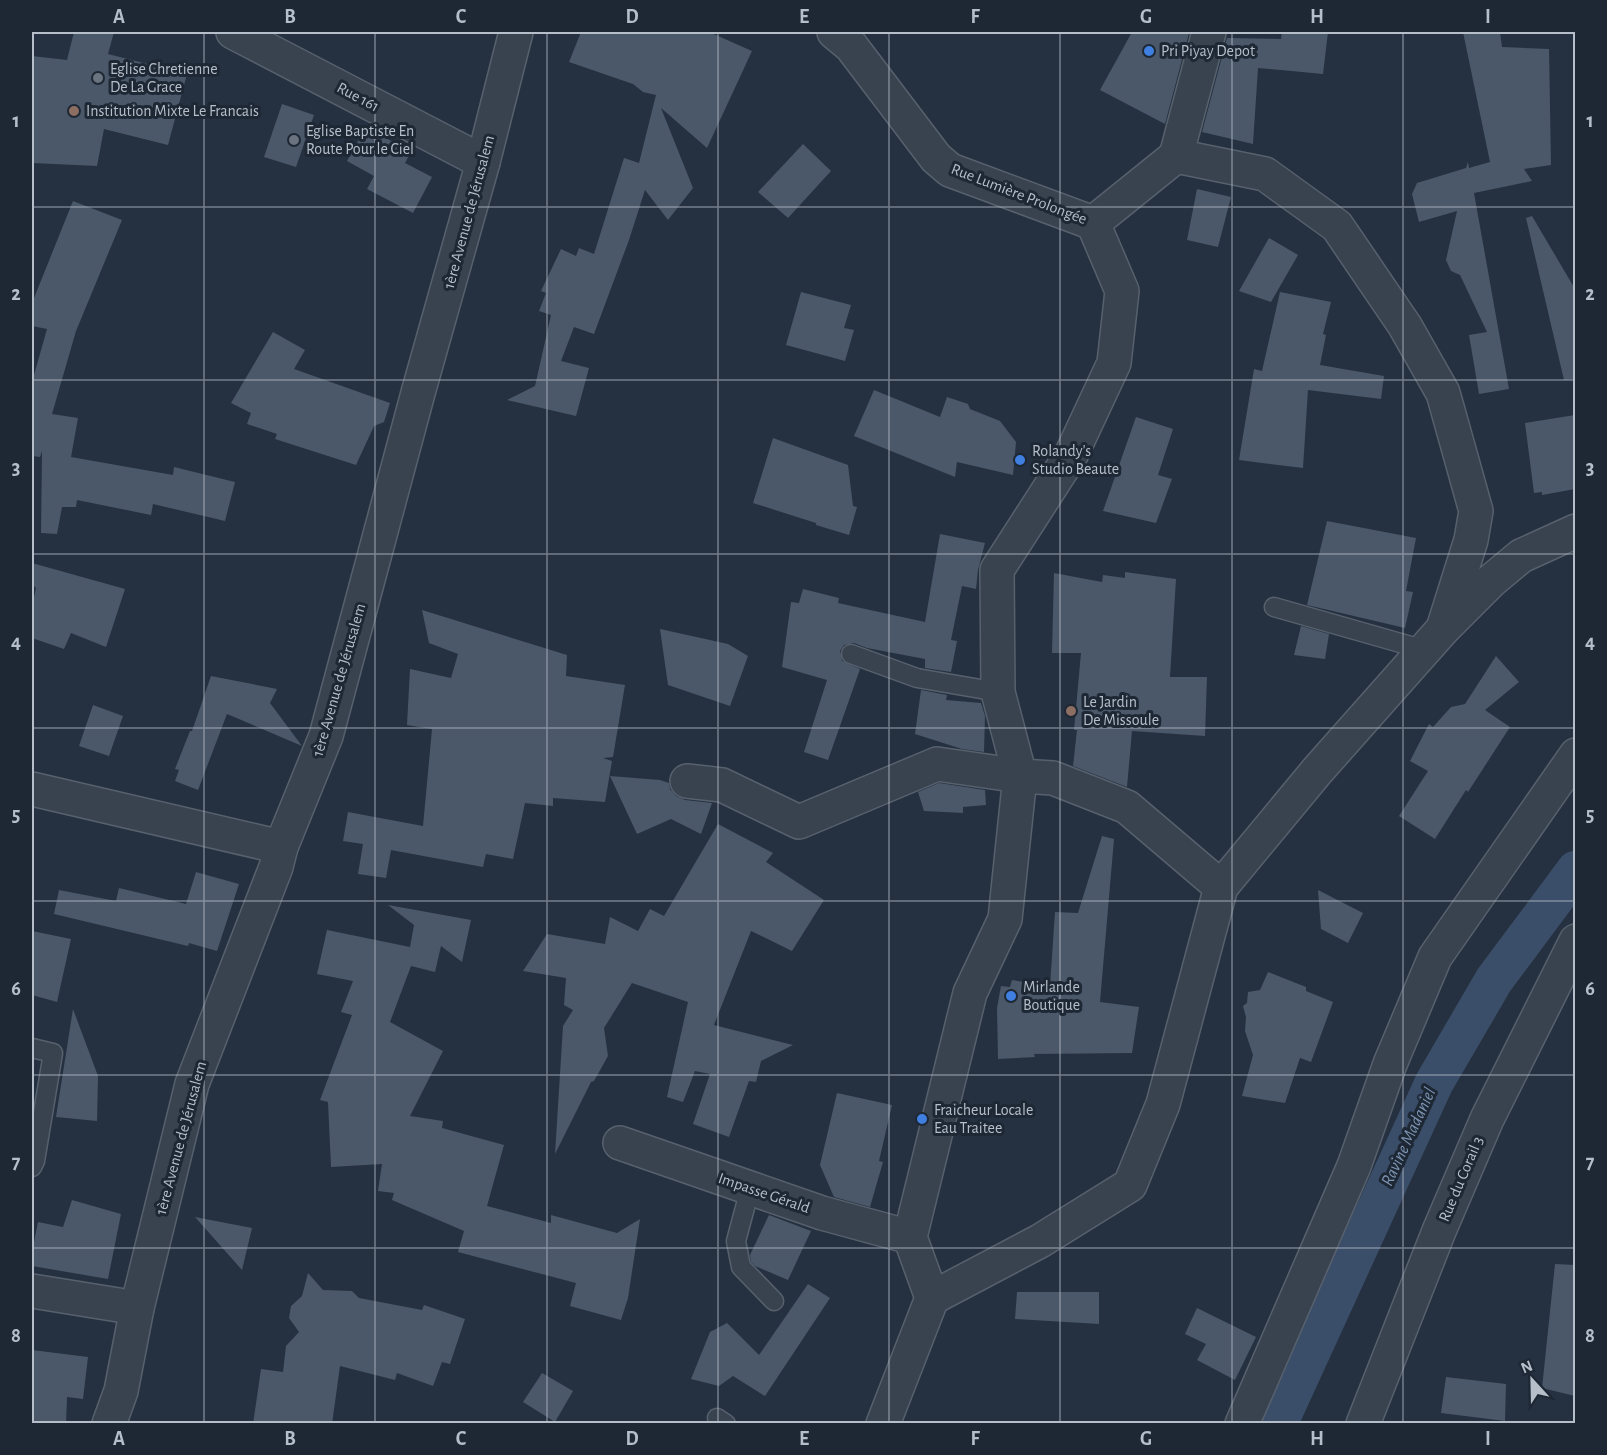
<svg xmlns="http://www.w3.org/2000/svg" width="1607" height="1455" viewBox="0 0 1607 1455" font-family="'Alegreya Sans',sans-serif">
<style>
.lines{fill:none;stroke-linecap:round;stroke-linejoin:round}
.canal{stroke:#3b4e69;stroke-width:39}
.building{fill:#4b5869}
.service-casing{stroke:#57616d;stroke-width:21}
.minor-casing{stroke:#57616d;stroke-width:36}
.tertiary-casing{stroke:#57616d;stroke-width:36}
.service{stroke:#394350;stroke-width:18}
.minor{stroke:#394350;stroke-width:33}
.tertiary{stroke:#394350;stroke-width:33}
.grid{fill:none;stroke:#b6beca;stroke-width:1.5;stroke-opacity:0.55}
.shop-dot{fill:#3f7fe0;stroke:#1e2835;stroke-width:2}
.worship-dot{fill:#6b7280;stroke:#1e2835;stroke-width:2}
.education-dot{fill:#8d6e63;stroke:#1e2835;stroke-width:2}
.labels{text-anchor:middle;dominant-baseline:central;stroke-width:6;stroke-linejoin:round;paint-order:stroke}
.poi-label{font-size:16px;fill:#b6beca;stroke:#1e2835;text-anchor:start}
.street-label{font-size:16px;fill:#b6beca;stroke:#1e2835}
.water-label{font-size:18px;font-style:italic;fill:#7d94b2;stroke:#1e2835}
.neatline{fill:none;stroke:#b6beca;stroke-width:2}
.grid-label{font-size:20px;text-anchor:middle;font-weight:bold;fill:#b6beca}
</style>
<rect width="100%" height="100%" fill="#253140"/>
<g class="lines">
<path class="canal" d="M1278 1424 1434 1083 1494 980 1576 870"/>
</g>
<g class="building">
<path d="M74 32H114L108 54 187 74 168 145 104 129 97 166 32 163V56L67 60Z"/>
<path d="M581 32H709L752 51 707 148 661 108 693 188 668 220 645 190 629 240 594 334 574 327 561 361 589 368 576 416 507 400 535 386 551 315 539 311 546 293 541 291 561 249 576 256 579 248 594 254 624 158 639 163 656 95 643 92 633 84 569 62Z"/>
<path d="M1132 32 1189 33 1165 124 1100 90Z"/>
<path d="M1282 32H1328L1323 74 1258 68 1253 144 1202 132 1227 38 1281 39Z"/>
<path d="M1463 32H1500L1502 47 1549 49 1551 165 1524 169 1532 181 1474 193 1509 389 1479 394 1469 335 1487 332 1460 275 1451 271 1446 260 1457 211 1419 222 1412 194 1417 183 1466 168 1468 162 1469 168 1490 162Z"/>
<path d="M282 104 314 115 296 167 264 157Z"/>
<path d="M366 127 411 152 405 163 432 177 413 213 367 189 374 176 347 161Z"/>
<path d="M803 144 831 171 788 218 758 192Z"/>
<path d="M1197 189 1231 197 1218 247 1187 240Z"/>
<path d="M73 201 122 220 76 331 52 414 78 418 71 457 173 475 174 467 235 482 225 521 153 504 151 515 77 500 76 507H62L57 534 41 533 42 451 40 457 32 456V382L47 329 32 326V303Z"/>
<path d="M1532 216 1575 289V379L1564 380 1526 218Z"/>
<path d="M1269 238 1298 255 1271 302 1239 291Z"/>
<path d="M801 292 851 305 844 328 854 330 845 361 786 345Z"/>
<path d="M1280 292 1331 302 1323 334 1326 335 1320 365 1384 376 1381 399 1308 390 1303 468 1239 460 1254 369 1262 371Z"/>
<path d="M273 332 305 350 294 369 390 403 384 422 374 426 356 465 275 439 277 434 247 424 251 413 231 403Z"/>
<path d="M874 390 940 417 947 397 968 404 970 409 1000 421 1016 442 1013 475 957 462 955 477 854 436Z"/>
<path d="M1575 415V489L1542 495V492L1534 493 1525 423Z"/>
<path d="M1136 417 1173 429 1158 475 1172 479 1156 523 1103 511Z"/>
<path d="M773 438 848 465 853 506 857 507 849 535 816 525V523L753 503Z"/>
<path d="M1327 521 1416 538 1406 591 1413 592 1405 628 1307 605Z"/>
<path d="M940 534 985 543 978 570 976 589 962 586 951 640 957 641 951 672 925 668V659L867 648 854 643 844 645 840 651 842 661 860 669 828 760 804 752 827 680 782 667 791 602 799 603 803 589 839 598 838 603 925 622Z"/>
<path d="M32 563 125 589 106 647 71 633 64 649 32 638V607L36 588 32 584Z"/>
<path d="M1125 572 1176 579 1170 677H1207L1205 736 1132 731 1127 787 1073 766 1077 730H1074L1081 653H1052L1054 573 1102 582 1103 575 1125 578Z"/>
<path d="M422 610 567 655 566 676 625 685 613 757 603 758 612 761 605 802 553 798V806L525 803 513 859 486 854 483 867 391 850 386 878 358 874 363 844 343 841 348 812 423 826 432 729 407 725 410 669 451 678 458 654 429 643Z"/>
<path d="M1301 626 1329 634 1325 659 1294 655Z"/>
<path d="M660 629 728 644 748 656 730 706 668 685Z"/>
<path d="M1496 656 1519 682 1485 710 1510 727 1468 792 1466 790 1435 839 1399 816 1428 771 1410 761 1429 724 1433 727 1451 707 1465 704Z"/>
<path d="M211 676 277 689 270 703 302 746 227 714 198 790 175 781 179 770 175 769 190 731H192Z"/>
<path d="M921 690 947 695 946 700 981 703 985 716 984 752 962 749 915 734Z"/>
<path d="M93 705 123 716 109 756 79 746Z"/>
<path d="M610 776 660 780 669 783 670 789 676 796 685 800 712 803 701 834 671 819 637 834Z"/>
<path d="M939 783 985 790 986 805 963 807V813L924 811 918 792Z"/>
<path d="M718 824 773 853 766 862 824 900 792 951 751 931 714 1025 793 1045 761 1061 756 1082 749 1081 729 1137 693 1124 710 1074 695 1071 683 1102 667 1097 688 1002 632 983 604 1028 608 1056 594 1081 591 1082 555 1154 563 1026 573 1010 564 1005 566 978 523 971 547 934 605 944 610 917 638 931 650 909 664 916Z"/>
<path d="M1102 836 1114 839 1100 1002 1139 1007 1132 1053 1034 1054 1035 1057 998 1059 997 1008 1001 986 1010 987 1012 980 1050 986 1055 912 1078 913Z"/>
<path d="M196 872 239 884 217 951 189 943 188 946 54 914 59 890 116 901 119 888 186 904Z"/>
<path d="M1318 890 1363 913 1348 943 1321 929Z"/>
<path d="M388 905 471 920 462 962 441 946 435 972 411 966 390 1022 443 1051 410 1116 443 1121 442 1128 504 1145 487 1206 551 1223V1215L617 1233 640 1219 628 1298 621 1320 570 1306 576 1283 458 1252 464 1231 392 1200 394 1193 378 1191 382 1164 331 1167 328 1102 320 1100 352 1015 341 1012 353 981 317 974 327 930 410 947 414 925Z"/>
<path d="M32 931 71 939 57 1002 32 995Z"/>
<path d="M1268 972 1306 987V991L1333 1002 1311 1062 1300 1058 1285 1103 1242 1096 1253 1055 1245 1031 1246 1017 1243 1006 1247 1003 1248 992 1260 990Z"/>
<path d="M73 1009 98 1076 97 1121 56 1117Z"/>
<path d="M837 1093 892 1105 879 1161 883 1162 870 1207 834 1197 820 1165Z"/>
<path d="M72 1200 121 1214 108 1279 32 1266V1252L38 1222 63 1227Z"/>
<path d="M769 1215 811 1231 788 1280 755 1266 751 1262 750 1255Z"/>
<path d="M195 1217 252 1228 242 1270Z"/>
<path d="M1555 1264 1575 1265V1396L1542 1388Z"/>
<path d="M308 1273 323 1290 352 1291 359 1298 422 1310 424 1305 465 1319 450 1364 442 1362 433 1386 397 1373 395 1380 340 1366 332 1424H253L261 1369 283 1372 286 1346 299 1332 289 1318 291 1306 302 1296Z"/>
<path d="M808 1284 830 1298 765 1396 733 1376 719 1386 691 1379 710 1332 727 1323 759 1355Z"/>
<path d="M1017 1292H1099V1324L1015 1319Z"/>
<path d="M1197 1308 1256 1337 1235 1380 1197 1360 1206 1344 1185 1334Z"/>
<path d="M32 1350 88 1357 83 1399 67 1397 66 1424H32Z"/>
<path d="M542 1373 573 1391 555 1422 523 1402Z"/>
<path d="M1446 1377 1506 1384 1505 1421 1441 1413Z"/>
</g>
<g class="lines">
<g class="service-casing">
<g id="service">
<path d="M1274 607 1425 650"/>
<path d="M851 654 917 678 998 692"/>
<path d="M32 1048 53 1053 35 1161 32 1167"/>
<path d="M750 1189 736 1241 741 1267 774 1301"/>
<path d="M717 1418 726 1424"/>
</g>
</g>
<g class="minor-casing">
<g id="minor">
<path d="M233 32 483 162"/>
<path d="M834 32 851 46 936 158 950 170 1093 223 1176 156 1265 174 1337 226 1405 326 1443 393 1476 511 1471 540 1443 629"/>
<path d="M1176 156 1209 32"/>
<path d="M687 781 722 785 799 822 937 764 1020 776 1053 778 1127 807 1221 887"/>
<path d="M32 789 281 847"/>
<path d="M620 1143 822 1213 910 1237"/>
<path d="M32 1291 137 1308"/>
<path d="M932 1298 1040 1241 1130 1185 1163 1104 1221 887 1317 771 1443 629 1491 581 1521 556 1576 531"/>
<path d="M883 1424 932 1298 910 1237 970 993 1005 919 1020 776 998 692 997 570 1071 455 1114 363 1122 291 1093 223"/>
<path d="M1242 1424 1354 1166 1390 1064 1435 957 1576 755"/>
<path d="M1363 1424 1439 1231 1487 1119 1576 941"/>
</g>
</g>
<g class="tertiary-casing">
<path id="tertiary" d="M109 1424 121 1391 137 1308 192 1084 276 867 281 847 326 736 418 393 483 162 516 32"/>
</g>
<use href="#service" class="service"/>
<use href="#minor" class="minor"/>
<use href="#tertiary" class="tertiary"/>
</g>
<path class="grid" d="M204 32V1424M375 32V1424M547 32V1424M718 32V1424M889 32V1424M1060 32V1424M1232 32V1424M1403 32V1424M32 207H1576M32 380H1576M32 554H1576M32 728H1576M32 901H1576M32 1075H1576M32 1248H1576"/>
<g class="shop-dot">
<circle cx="1149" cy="51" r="6"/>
<circle cx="1020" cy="460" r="6"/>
<circle cx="1011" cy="996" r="6"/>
<circle cx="922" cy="1119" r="6"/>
</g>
<g class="worship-dot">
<circle cx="98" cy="78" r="6"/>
<circle cx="294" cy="140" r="6"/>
</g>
<g class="education-dot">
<circle cx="74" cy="111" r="6"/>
<circle cx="1071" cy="711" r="6"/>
</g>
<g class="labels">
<g class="poi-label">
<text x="1161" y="51">Pri Piyay Depot</text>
<text x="110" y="69">Eglise Chretienne<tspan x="110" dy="18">De La Grace</tspan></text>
<text x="86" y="111">Institution Mixte Le Francais</text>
<text x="306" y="131">Eglise Baptiste En<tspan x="306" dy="18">Route Pour le Ciel</tspan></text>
<text x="1032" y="451">Rolandy's<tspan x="1032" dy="18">Studio Beaute</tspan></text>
<text x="1083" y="702">Le Jardin<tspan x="1083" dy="18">De Missoule</tspan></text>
<text x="1023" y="987">Mirlande<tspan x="1023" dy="18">Boutique</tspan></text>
<text x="934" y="1110">Fraicheur Locale<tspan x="934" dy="18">Eau Traitee</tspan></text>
</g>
<g class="street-label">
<text transform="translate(358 97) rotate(28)">Rue 161</text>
<text transform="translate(1019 194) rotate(21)">Rue Lumière Prolongée</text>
<text transform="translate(469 212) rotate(-75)">1ère Avenue de Jérusalem</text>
<text transform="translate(339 680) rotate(-74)">1ère Avenue de Jérusalem</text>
<text transform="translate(181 1138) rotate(-75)">1ère Avenue de Jérusalem</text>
<text transform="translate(1461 1179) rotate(-67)">Rue du Corail 3</text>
<text transform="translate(764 1193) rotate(19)">Impasse Gérald</text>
</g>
<g class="water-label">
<text transform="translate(1409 1137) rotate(-65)">Ravine Madaniel</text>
</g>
</g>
<rect width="1607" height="1455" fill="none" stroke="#1e2835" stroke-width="66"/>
<g transform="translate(1532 1380) rotate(338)" stroke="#1e2835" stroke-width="4.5" paint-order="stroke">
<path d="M0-4.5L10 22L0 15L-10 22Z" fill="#b6beca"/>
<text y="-9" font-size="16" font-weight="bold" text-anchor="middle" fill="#b6beca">N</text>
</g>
<rect x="33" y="33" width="1541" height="1389" class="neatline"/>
<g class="grid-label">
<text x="119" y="23">A</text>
<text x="290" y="23">B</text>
<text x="461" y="23">C</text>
<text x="632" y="23">D</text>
<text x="804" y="23">E</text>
<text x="975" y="23">F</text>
<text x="1146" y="23">G</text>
<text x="1317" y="23">H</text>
<text x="1488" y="23">I</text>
<text x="16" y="127">1</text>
<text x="1590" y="127">1</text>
<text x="16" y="300">2</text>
<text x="1590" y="300">2</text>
<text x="16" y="474">3</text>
<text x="1590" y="474">3</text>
<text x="16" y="648">4</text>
<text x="1590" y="648">4</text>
<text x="16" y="821">5</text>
<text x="1590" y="821">5</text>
<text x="16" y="995">6</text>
<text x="1590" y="995">6</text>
<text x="16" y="1168">7</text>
<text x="1590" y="1168">7</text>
<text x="16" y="1342">8</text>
<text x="1590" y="1342">8</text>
<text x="119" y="1445">A</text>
<text x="290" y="1445">B</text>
<text x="461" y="1445">C</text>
<text x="632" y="1445">D</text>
<text x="804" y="1445">E</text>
<text x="975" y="1445">F</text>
<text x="1146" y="1445">G</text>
<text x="1317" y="1445">H</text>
<text x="1488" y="1445">I</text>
</g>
</svg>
